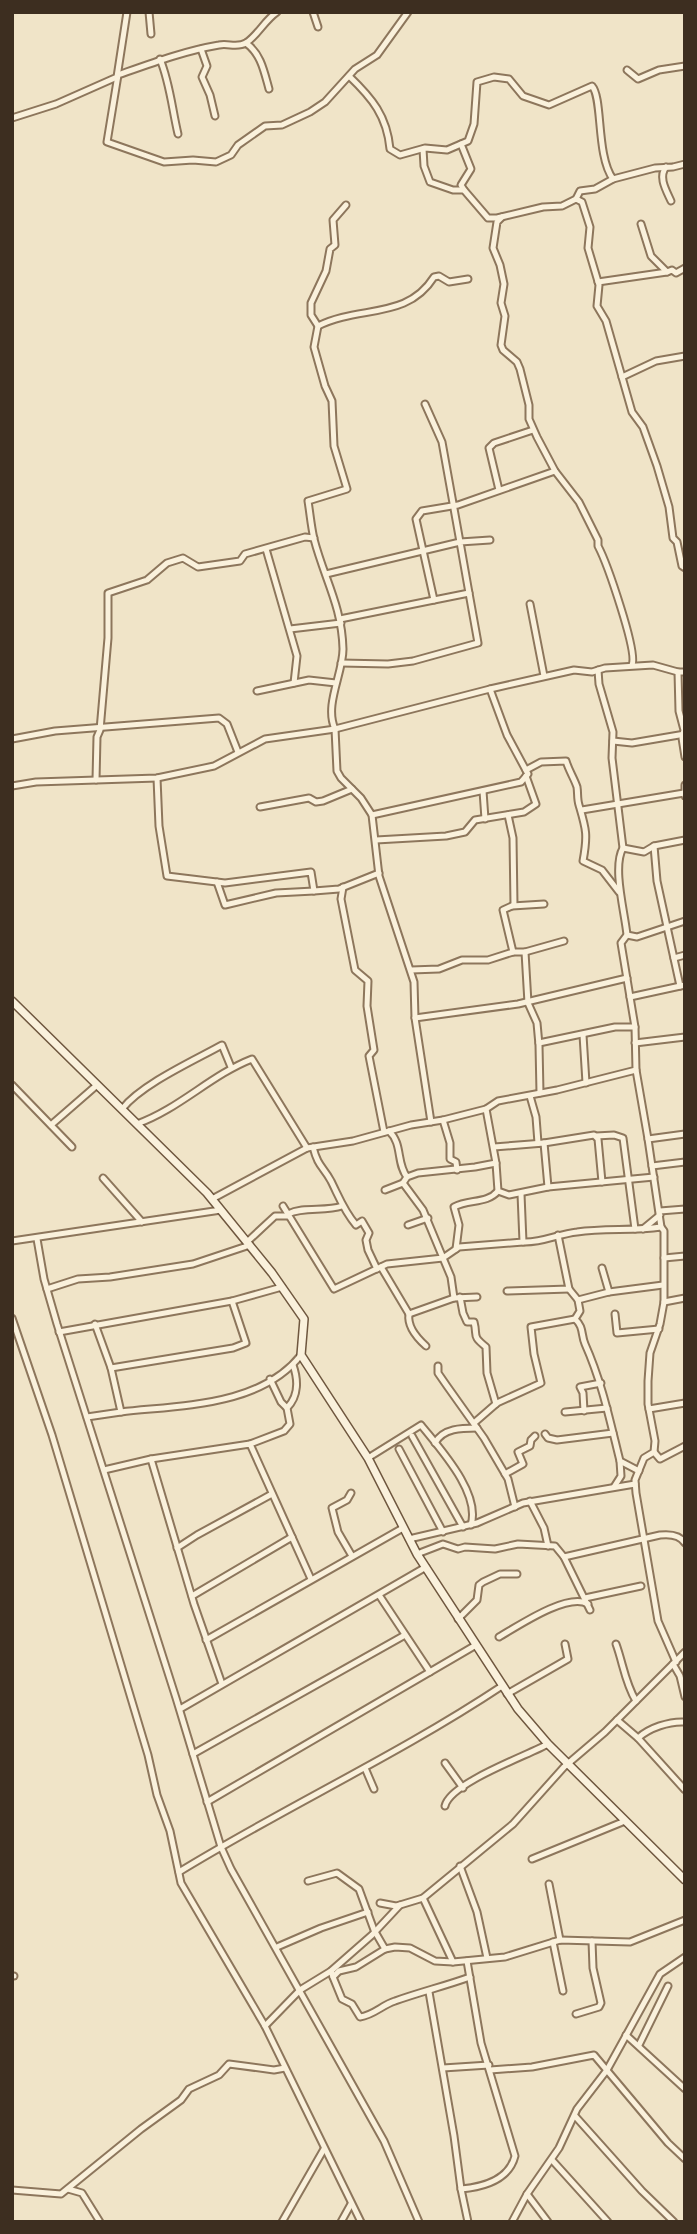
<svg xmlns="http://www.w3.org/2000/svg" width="697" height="2234" viewBox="0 0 697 2234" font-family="'Playfair Display',serif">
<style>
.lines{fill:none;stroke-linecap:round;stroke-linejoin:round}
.street-casing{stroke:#8d765c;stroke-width:9}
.secondary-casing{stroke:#6f573f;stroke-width:10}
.street{stroke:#faf1dc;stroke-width:5}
.secondary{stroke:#faf1dc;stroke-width:7}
</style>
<rect width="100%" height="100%" fill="#f0e4c8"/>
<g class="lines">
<g class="street-casing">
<g id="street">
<path d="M149 12 151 34"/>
<path d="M277 12C264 21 259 34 246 43 237 48 228 43 219 45 184 51 152 63 118 75L107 142 164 162 193 160 216 162 231 155 238 145 265 126 282 125 310 112 325 102 355 69 377 55 408 12"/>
<path d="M313 12 318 27"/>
<path d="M246 43C261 54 264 71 269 89"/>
<path d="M201 49 207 66 202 77 210 95 215 116"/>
<path d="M160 59C170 83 172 109 178 134"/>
<path d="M627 70 638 79 659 70 685 66"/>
<path d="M349 76C372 98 387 116 390 149L400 155 425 148 447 150 468 141 474 124 477 82 494 77 509 79 523 96 549 105 592 86C603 98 596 156 613 179L655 168 673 167 685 164"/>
<path d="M12 118 56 104 117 77 127 12"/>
<path d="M461 144 471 169 461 185 464 190"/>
<path d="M423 149 424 166 430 182 453 190H464L488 218H497L543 207 562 206 576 199 580 191 595 189 613 179"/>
<path d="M666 167C658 177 666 190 671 201"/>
<path d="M576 199 582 202 590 227 588 248 599 285 597 306 606 321 632 412 643 427 657 466 669 507 673 538 677 542 682 566 685 568"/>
<path d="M346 205 333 220 335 245 330 249 326 271 311 303V315L318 326 314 347 325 386 332 401 334 446 347 489 308 501C310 513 311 526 314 539 324 578 342 606 343 649 343 674 324 705 335 729L337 771 341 778 361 798 372 815 379 876 414 982 415 1018 431 1122"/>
<path d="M502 217 497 222 493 248 500 265 504 284 501 303 505 316 501 345 503 350 517 362 520 369 529 405V419L537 437 555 471 579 502 598 540V546C607 563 638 652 632 665"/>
<path d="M641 224 651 256 667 272 672 270 676 273 685 268"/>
<path d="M598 282 667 272"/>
<path d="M318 326C360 305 407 320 434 277L439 276 449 282 468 279"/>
<path d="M622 377 656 361 685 356"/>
<path d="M499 490 489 448 494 443 533 430"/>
<path d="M266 549 297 656 294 683"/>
<path d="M326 574 460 542 442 442 425 404"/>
<path d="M469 593 460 542 490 540"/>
<path d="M530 604 544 676"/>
<path d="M340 619 434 600"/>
<path d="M290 629 341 623"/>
<path d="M341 663 388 664 413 661 478 643 469 593 434 600 416 519 422 511 458 505 555 471"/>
<path d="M678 672 679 711 684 730 682 738 685 757"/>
<path d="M257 691 309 680 336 683"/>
<path d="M12 739 55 731 219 718 227 724 238 752"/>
<path d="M613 741 632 743 685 734"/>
<path d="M526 770 541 762 566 761C569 771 574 778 577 787 578 793 577 799 579 805 586 829 588 834 583 861L602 870 619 892"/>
<path d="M157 778 159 826 167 876 225 883 311 872 314 891 339 889 379 873"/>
<path d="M96 780 97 737 100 730 108 638V593L147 580 167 563 183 558 198 567 240 561 245 554 305 537 314 538"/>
<path d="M685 785V796"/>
<path d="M12 786 36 782 157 778 214 766 265 739 335 729 490 689 574 670 592 672 605 668 653 665 678 672H685"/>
<path d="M483 791 485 819"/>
<path d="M260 807 309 798 316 802 323 801 352 789"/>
<path d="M582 810 684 793"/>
<path d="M372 815 521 782 528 774 507 735 490 689"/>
<path d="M508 815 513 838 514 905 503 910 513 952"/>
<path d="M376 840 446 836 465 832 475 820 524 812 536 804 526 776"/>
<path d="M654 846 657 881 680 986"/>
<path d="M623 848 644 852 654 846 685 840"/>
<path d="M217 882 225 905 276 893 314 891"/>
<path d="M343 887 341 899 355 970 368 981 367 1006 374 1050 369 1056 384 1132"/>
<path d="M512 906 544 904"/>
<path d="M627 935 637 937 685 921"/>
<path d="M525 952 564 941"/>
<path d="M674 958 685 955"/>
<path d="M411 970 439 969 462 960H488L513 952H525L528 1003 537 1023 539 1045 540 1093"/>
<path d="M630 997 685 985"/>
<path d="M415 1018 518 1004 627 978"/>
<path d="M583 1035 586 1083"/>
<path d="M539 1043 615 1027H635"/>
<path d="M635 1043 685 1037"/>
<path d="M636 1070 648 1139"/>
<path d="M12 1085 72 1147"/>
<path d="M530 1096 536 1117 538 1143"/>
<path d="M122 1109C142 1084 193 1061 222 1045L231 1067"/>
<path d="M443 1120 450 1143V1159L456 1162 457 1170"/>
<path d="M137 1124C179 1109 211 1075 252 1059L307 1148"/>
<path d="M51 1125 97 1085"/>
<path d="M389 1131C403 1144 396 1163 407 1177"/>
<path d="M596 1136 614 1135 623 1138 635 1229"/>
<path d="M544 1143 594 1135 598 1139 602 1182"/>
<path d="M313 1147C318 1167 323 1166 331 1181 339 1197 344 1211 356 1225L362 1221 369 1233 366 1240 368 1250 377 1269"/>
<path d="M494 1147 544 1143 548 1187"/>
<path d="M496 1163 498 1191 509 1195 548 1187 654 1177"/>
<path d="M652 1166 685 1162"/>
<path d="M103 1178 142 1222"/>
<path d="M385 1190 403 1183"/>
<path d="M212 1199 307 1148 353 1141 411 1125 443 1120 486 1109 498 1101 557 1090 636 1070 635 1027 621 943 627 935C625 913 612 867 623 848L612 758 613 732 599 684 598 670"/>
<path d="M283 1206 334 1289 387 1264 443 1258 423 1210 403 1183 407 1177 418 1173 475 1167 496 1163 486 1109"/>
<path d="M660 1211 685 1209"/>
<path d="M288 1214C304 1206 325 1212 342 1206"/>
<path d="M408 1225 428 1218"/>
<path d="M661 1227 648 1139 685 1134"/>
<path d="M643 1229 660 1215"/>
<path d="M37 1239 44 1279 57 1324 176 1698 221 1847 231 1869 384 2141 419 2222"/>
<path d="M12 1241 221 1210"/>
<path d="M247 1242 275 1216H288"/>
<path d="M523 1242C542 1243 558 1234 577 1232 605 1228 633 1231 661 1227L664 1231V1302L660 1324 650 1353 648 1381V1404L655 1441 654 1452 644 1458 635 1480 636 1493 658 1621 676 1662"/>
<path d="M456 1249 459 1225 454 1207C469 1199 487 1204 498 1191"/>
<path d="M664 1258 685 1256"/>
<path d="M381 1267 409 1314 454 1298"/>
<path d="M602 1268 609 1292"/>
<path d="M47 1289 78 1279 110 1277 193 1264 250 1245"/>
<path d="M569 1289 578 1300 609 1292 663 1285"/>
<path d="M507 1291 569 1289 558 1235"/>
<path d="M460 1297 463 1313 467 1322H474C478 1337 471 1335 486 1347L487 1373 496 1404"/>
<path d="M477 1297 454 1298 451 1277 443 1258 459 1247 523 1242 521 1194"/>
<path d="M578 1300 580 1311 575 1319C584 1327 581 1335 585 1344 602 1382 610 1421 620 1461L639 1471"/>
<path d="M664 1302 685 1298"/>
<path d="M409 1314C407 1327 417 1338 426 1346"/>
<path d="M615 1314 617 1333 659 1329"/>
<path d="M12 1318 52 1435 148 1755 157 1795 170 1831 181 1883 265 2026 361 2222"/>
<path d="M59 1332 232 1301 282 1287"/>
<path d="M438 1366V1373L447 1386 484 1438 508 1479 515 1507"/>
<path d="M111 1368 233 1348 246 1343 232 1301"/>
<path d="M270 1379 281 1402 287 1408"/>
<path d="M649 1409 685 1403"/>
<path d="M584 1411 583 1393 580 1387 601 1383"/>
<path d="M121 1412C180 1405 260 1407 301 1355"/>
<path d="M565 1412 607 1408"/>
<path d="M87 1417 121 1412 111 1368 95 1324"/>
<path d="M474 1423 497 1403 541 1383 534 1354 531 1327 575 1319"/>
<path d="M545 1434 548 1438 557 1440 613 1433"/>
<path d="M412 1436 463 1527"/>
<path d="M435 1443C443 1428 462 1428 477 1428"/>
<path d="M250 1444 284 1431 290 1424 287 1408C299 1396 298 1379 293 1365"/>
<path d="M399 1449 443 1532"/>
<path d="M654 1452 660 1459 685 1446"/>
<path d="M368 1458 421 1425C440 1449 481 1493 471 1525"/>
<path d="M151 1459 250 1444 311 1579"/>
<path d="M104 1470 151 1459 194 1604 222 1684"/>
<path d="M505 1474 523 1464 518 1452 530 1446 531 1440 535 1436"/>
<path d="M614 1487 621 1476 620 1461"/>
<path d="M351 1493 347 1500 332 1508 338 1532 352 1556"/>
<path d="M530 1501 544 1528 548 1546"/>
<path d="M409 1539 477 1523 523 1503 635 1484"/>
<path d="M177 1548 197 1535 272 1494"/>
<path d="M417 1554 443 1544 458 1549 465 1547 495 1549 518 1544 555 1546 564 1557 590 1610"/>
<path d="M564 1557 660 1535C669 1534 680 1535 685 1543"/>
<path d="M379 1595 430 1672"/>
<path d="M192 1596 292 1537"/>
<path d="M585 1598 641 1586"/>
<path d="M458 1619 477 1600 479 1585 483 1582 500 1574H517"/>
<path d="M499 1637C518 1626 568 1592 588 1604"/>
<path d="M206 1640 403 1528"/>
<path d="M616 1644C623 1663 625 1683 636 1701"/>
<path d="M673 1664 680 1676 685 1697"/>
<path d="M507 1694 568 1659 565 1644"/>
<path d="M180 1709 426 1567"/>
<path d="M617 1720 638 1738C649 1728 669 1721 685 1722"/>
<path d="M638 1738 685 1790"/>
<path d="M193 1754 405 1635"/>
<path d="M445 1763 463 1788"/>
<path d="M365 1768 374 1789"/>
<path d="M207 1802 476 1645"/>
<path d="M445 1806C450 1783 526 1756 548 1744"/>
<path d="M532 1859 625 1821"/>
<path d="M460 1866 477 1912 487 1958"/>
<path d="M179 1872C285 1807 398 1755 502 1686"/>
<path d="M308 1881 337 1873 359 1889 374 1930 385 1949"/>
<path d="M549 1884 560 1940"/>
<path d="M423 1898 453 1962"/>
<path d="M380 1903 396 1906 400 1905"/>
<path d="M553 1942 563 1991"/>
<path d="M277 1947 321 1928 368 1912"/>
<path d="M331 1971 333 1977 339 1971 356 1967 385 1949 395 1947 410 1948 435 1961 453 1962 505 1957 560 1940 630 1942 685 1920"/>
<path d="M12 1976H14"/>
<path d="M333 1977 342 1999 352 2004 360 2017C374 2015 382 2005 395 2001 420 1992 445 1986 470 1977"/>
<path d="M429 1992 454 2136 461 2189 468 2222"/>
<path d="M576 2014 599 2007 601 2003 593 1968 592 1941"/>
<path d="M265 2026 300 1990 331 1971 372 1935 400 1905 423 1898 513 1824 564 1767 605 1732 685 1652"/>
<path d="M626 2035 685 2089"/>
<path d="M639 2045 668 1986"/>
<path d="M443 2068 489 2065"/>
<path d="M490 2070 532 2067 594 2055 668 2143 685 2159"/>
<path d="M575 2116 642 2191 674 2222"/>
<path d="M552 2160 608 2222"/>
<path d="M68 2189 82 2193 100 2222"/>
<path d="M461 2189C483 2187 509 2180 515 2156L481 2043 467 1961"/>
<path d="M12 2190 61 2194 141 2129 181 2100 189 2089 219 2075 229 2064 274 2070 285 2068"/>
<path d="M527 2194 548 2222"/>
<path d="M282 2222 324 2149"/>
<path d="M341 2222 351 2204"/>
<path d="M512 2222 527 2194 559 2148 577 2109 607 2070 660 1974 685 1957"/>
</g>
</g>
<g class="secondary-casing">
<path id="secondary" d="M12 1001 207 1193 272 1273 304 1319 301 1355 368 1458 417 1554 518 1709 548 1744 685 1880"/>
</g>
<use href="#street" class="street"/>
<use href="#secondary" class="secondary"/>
</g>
<rect width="697" height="2234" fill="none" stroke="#3d2e20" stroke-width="28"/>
</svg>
